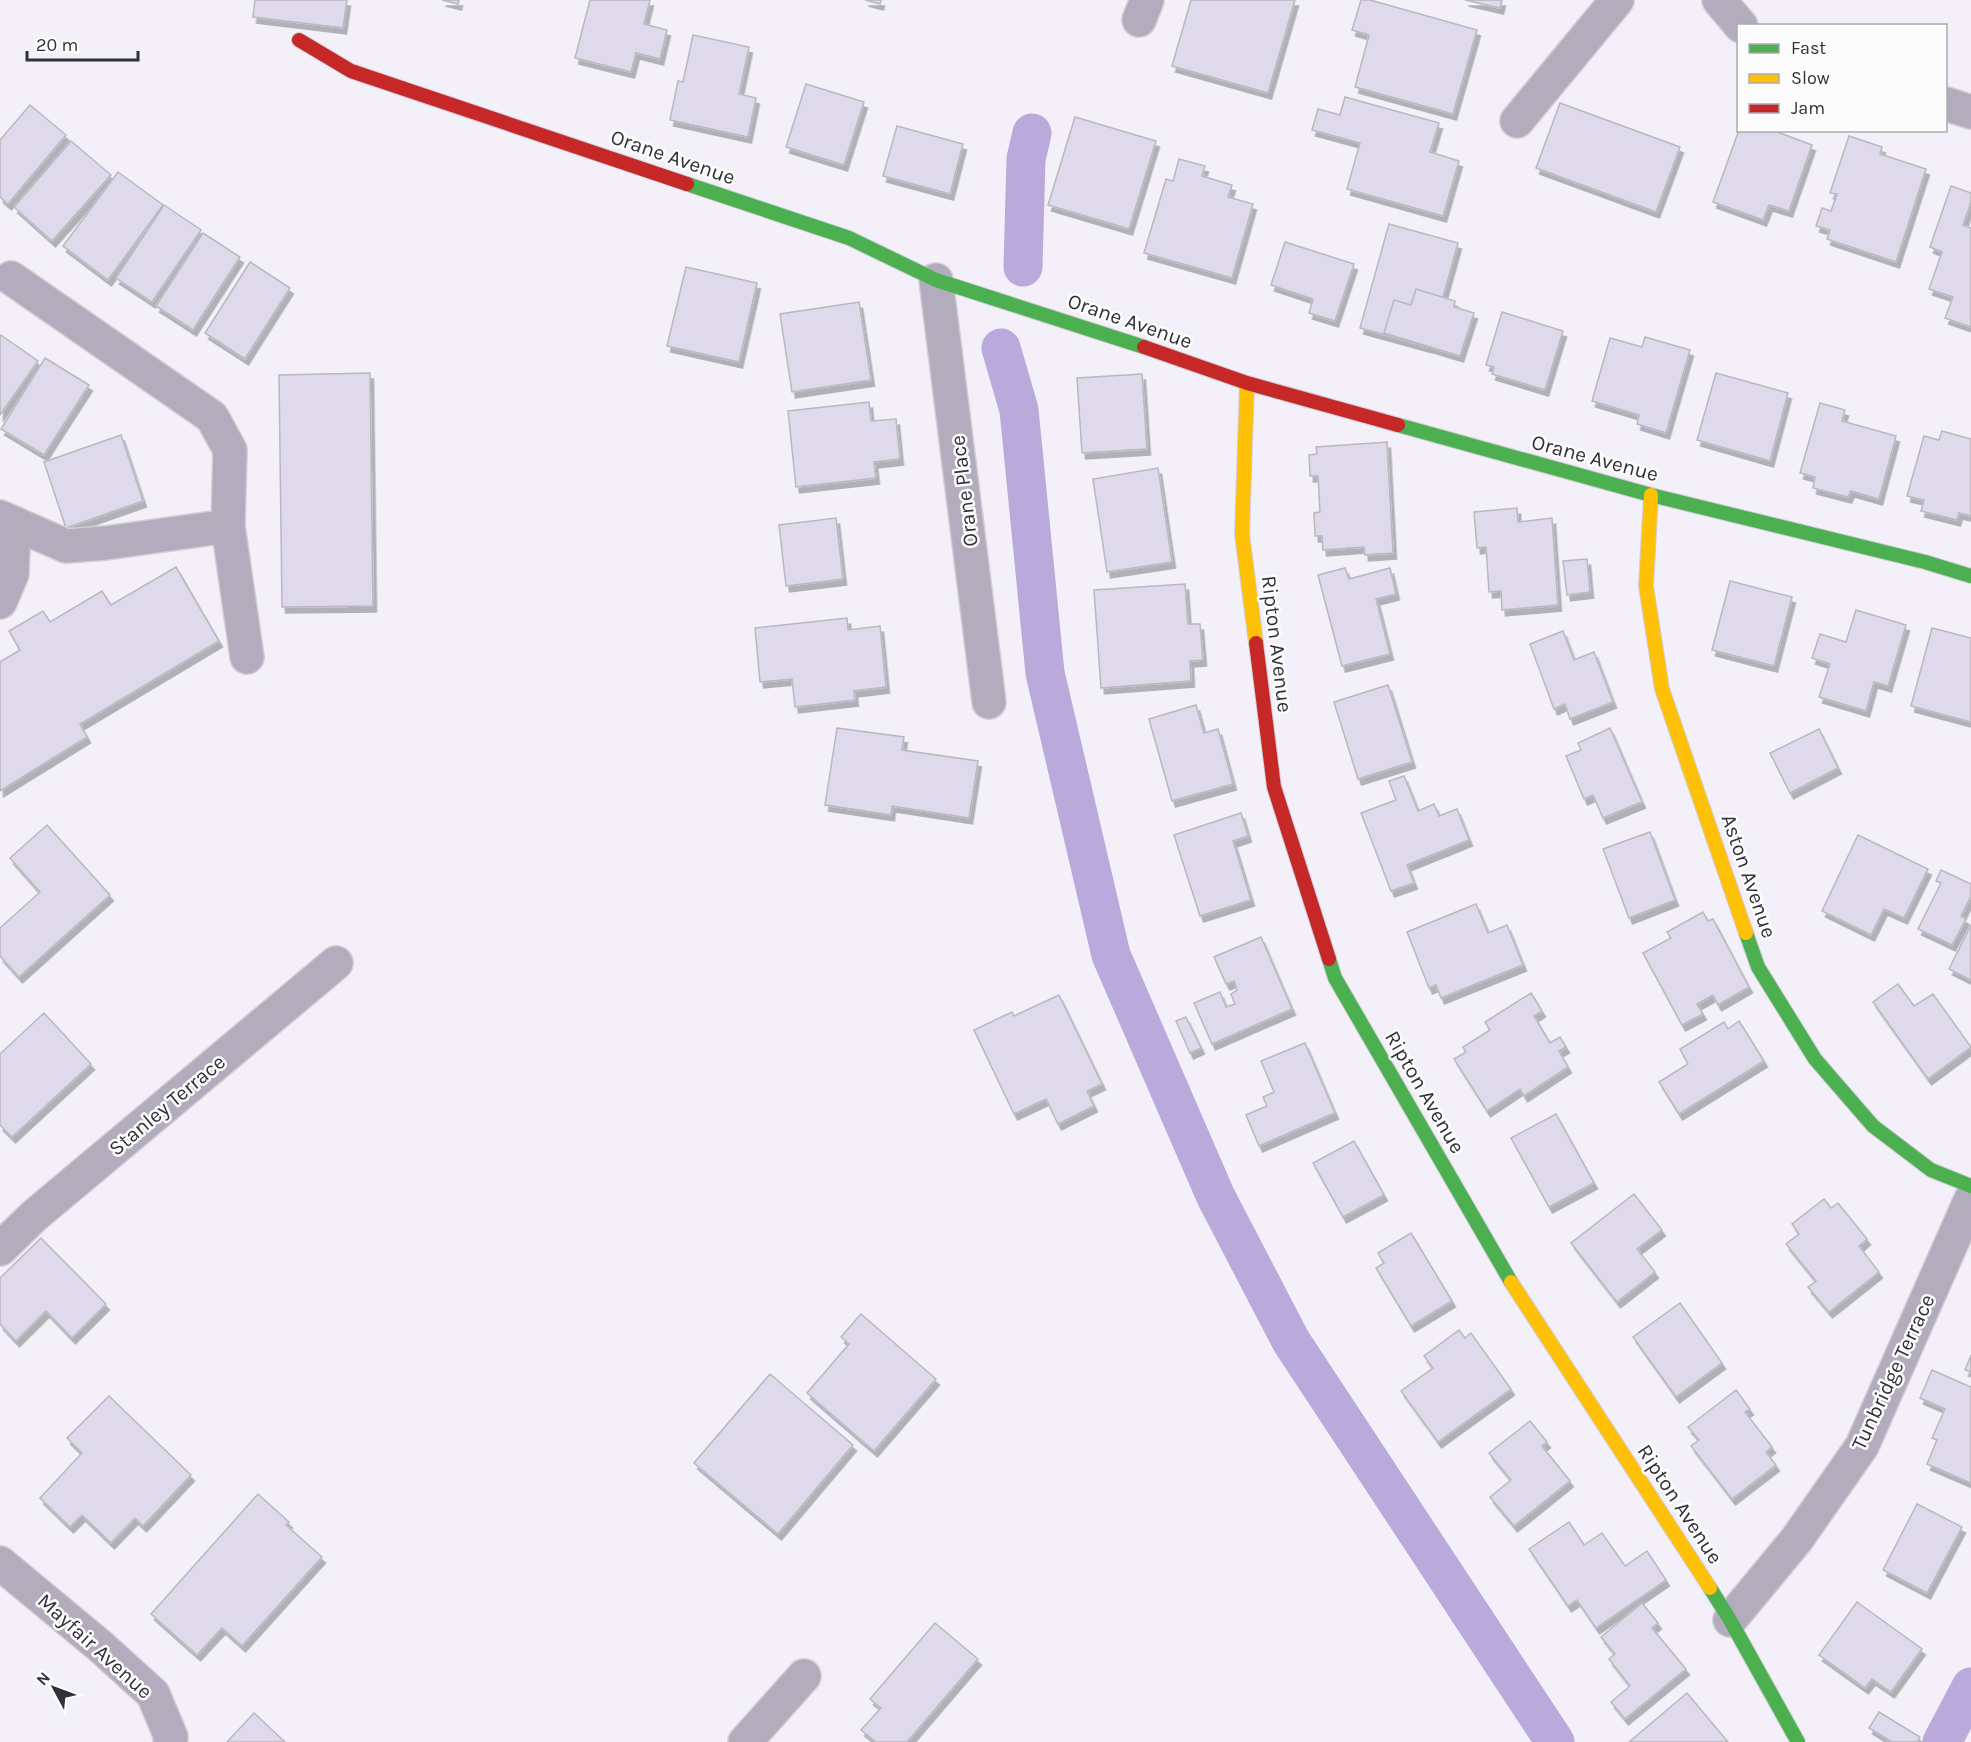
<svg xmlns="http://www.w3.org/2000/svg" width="1971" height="1742" viewBox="0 0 1971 1742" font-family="Karla,sans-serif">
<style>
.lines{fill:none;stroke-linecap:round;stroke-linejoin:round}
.canal{stroke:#baa9db;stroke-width:39}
.building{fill:#dedaeb;stroke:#bab7c0;stroke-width:1.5;filter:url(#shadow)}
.street-casing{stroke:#d1ced6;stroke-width:36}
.fast-casing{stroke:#d1ced6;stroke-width:16}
.slow-casing{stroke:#d1ced6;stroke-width:16}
.jam-casing{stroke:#d1ced6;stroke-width:16}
.street{stroke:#b2acbc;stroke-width:33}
.fast{stroke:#4caf50;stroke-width:14}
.slow{stroke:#ffc107;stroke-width:14}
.jam{stroke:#c62828;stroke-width:14}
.labels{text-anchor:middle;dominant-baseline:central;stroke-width:5;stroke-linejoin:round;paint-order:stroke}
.street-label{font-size:21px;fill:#323038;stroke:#fcfcfc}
</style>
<defs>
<filter id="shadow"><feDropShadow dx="3.5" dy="6" stdDeviation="0" flood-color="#0004"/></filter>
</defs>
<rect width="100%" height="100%" fill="#f3f0fa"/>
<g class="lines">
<g class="canal">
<path d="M1023 267 1026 159 1032 133"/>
<path d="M1001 348 1019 410 1045 673 1111 955 1216 1197 1291 1341 1555 1742"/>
<path d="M1942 1742 1971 1687"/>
</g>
</g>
<g class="building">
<path d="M255 0H347L343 28 253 17Z"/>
<path d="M442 0H459L458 4Z"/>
<path d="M590 0H650L644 24 667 30 660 59 636 53 631 72 575 58Z"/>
<path d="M865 0H881L880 4Z"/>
<path d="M1191 0H1295L1268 93 1172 66Z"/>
<path d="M1361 0H1370L1477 30 1453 114 1355 87 1369 35 1352 30Z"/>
<path d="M1465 0H1502L1500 8Z"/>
<path d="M693 35 749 47 739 94 756 98 748 137 670 120 678 81 683 82Z"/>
<path d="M806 84 864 102 844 165 786 147Z"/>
<path d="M1345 97 1439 123 1430 152 1459 161 1443 216 1347 189 1360 143 1312 130 1318 109 1340 115Z"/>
<path d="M1560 103 1680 147 1656 212 1536 168Z"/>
<path d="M30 105 66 135 8 204 0 197V140Z"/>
<path d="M1075 117 1156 141 1129 229 1048 205Z"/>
<path d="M897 126 963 144 950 194 883 176Z"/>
<path d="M1739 130H1772L1812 145 1789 211 1769 205 1763 220 1713 202Z"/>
<path d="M1849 136 1882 147 1880 154 1926 169 1896 262 1827 239 1830 230 1816 226 1822 208 1831 211 1837 194 1830 193Z"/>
<path d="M71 141 111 175 52 241 14 207Z"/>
<path d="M1179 159 1205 166 1202 176 1232 185 1228 197 1253 204 1232 278 1144 253 1166 179 1173 181Z"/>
<path d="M118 172 163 205 108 280 63 246Z"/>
<path d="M1951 186 1971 193V202L1963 225 1971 228V327L1945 318 1953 297 1929 289 1942 252 1930 247Z"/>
<path d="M164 205 201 230 152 302 116 278Z"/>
<path d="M1389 224 1458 243 1429 347 1360 328Z"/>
<path d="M203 233 240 257 193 330 156 306Z"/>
<path d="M1285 242 1354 264 1335 321 1309 313 1313 299 1271 285Z"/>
<path d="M250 262 290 288 245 359 205 333Z"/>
<path d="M686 267 757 283 739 362 667 346Z"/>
<path d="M1416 289 1455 301 1454 307 1474 313 1460 356 1384 333 1394 300 1411 305Z"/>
<path d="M859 302 871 380 792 392 780 314Z"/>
<path d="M1502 312 1563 331 1545 390 1492 374 1494 367 1486 365Z"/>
<path d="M1 335 38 361 0 415V337Z"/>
<path d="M1645 337 1690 350 1666 433 1637 424 1639 415 1592 401 1610 338 1642 347Z"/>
<path d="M45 358 89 385 44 455 1 429Z"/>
<path d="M370 373 373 606 282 607 279 375Z"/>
<path d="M1716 373 1788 393 1770 461 1697 440Z"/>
<path d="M1142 374 1147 449 1082 453 1077 378Z"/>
<path d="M869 402 871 421 896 419 900 459 874 462 876 478 796 487 788 411Z"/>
<path d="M1820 403 1845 410 1842 421 1896 436 1879 499 1851 491 1848 497 1813 488 1815 477 1800 473Z"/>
<path d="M1942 431 1971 439V516L1959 513 1957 520 1921 511 1924 500 1907 496 1924 436 1939 440Z"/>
<path d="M121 435 143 501 66 528 44 462Z"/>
<path d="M1387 442 1393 553 1365 555 1364 547 1323 550 1322 536H1315L1314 513 1320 512 1318 476H1310L1309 455 1317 454 1316 447Z"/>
<path d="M1158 468 1172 562 1107 572 1093 479Z"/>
<path d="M1517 508 1518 522 1552 518 1558 605 1502 610 1501 591 1489 592 1486 547 1477 548 1474 512Z"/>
<path d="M836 518 843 579 786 586 779 525Z"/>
<path d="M1587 559 1590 592 1567 595 1563 561Z"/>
<path d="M176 567 219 641 80 724 87 737 0 791V662L20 650 9 631 43 611 50 622 102 591 111 605Z"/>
<path d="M1345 568 1349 579 1390 568 1396 594 1376 599 1390 654 1342 666 1318 575Z"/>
<path d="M1730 581 1792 597 1774 666 1712 650Z"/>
<path d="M1185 584 1188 624H1200L1203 660 1190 661 1191 681 1101 688 1094 590Z"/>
<path d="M1856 610 1906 625 1888 686 1874 682 1866 711 1819 697 1830 664 1812 658 1820 634 1846 642Z"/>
<path d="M847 618 848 630 880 626 886 687 854 691 855 700 795 707 792 679 760 682 755 628Z"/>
<path d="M1932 628 1971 638V722L1911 706Z"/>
<path d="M1563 631 1574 660 1594 652 1613 702 1570 719 1565 704 1554 709 1530 644Z"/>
<path d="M1388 685 1412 762 1358 779 1334 702Z"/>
<path d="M1196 705 1204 733 1218 729 1233 784 1172 801 1149 719Z"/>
<path d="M837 728 904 737 902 750 978 761 969 818 892 806 891 815 825 805Z"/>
<path d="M1610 728 1642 802 1603 818 1593 795 1584 799 1566 756 1581 750 1578 743Z"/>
<path d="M1819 729 1838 768 1790 793 1770 753Z"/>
<path d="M1404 776 1418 811 1434 804 1439 816 1457 809 1469 840 1407 865 1414 883 1391 891 1361 813 1396 800 1389 781Z"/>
<path d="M1241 813 1248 836 1233 841 1251 900 1200 916 1174 835Z"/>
<path d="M47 825 110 895 19 977 0 956V928L40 892 10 858Z"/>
<path d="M1650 832 1675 900 1629 918 1603 849Z"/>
<path d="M1858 835 1928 869 1904 918 1884 909 1871 935 1822 911Z"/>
<path d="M1941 870 1971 884V896L1961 916 1966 919 1952 945 1918 929 1941 883 1936 881Z"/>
<path d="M1476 904 1488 933 1507 925 1523 965 1441 998 1436 985 1429 988 1407 932Z"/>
<path d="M1703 912 1708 921 1713 919 1749 987 1718 1005 1713 995 1697 1004 1703 1014 1682 1025 1643 953 1671 938 1667 932Z"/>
<path d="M1971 925V980L1949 969Z"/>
<path d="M1261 937 1292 1009 1212 1044 1194 1003 1220 992 1226 1007 1235 1004 1231 994 1237 990 1234 981 1226 984 1214 957Z"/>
<path d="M1898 984 1914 1006 1933 994 1971 1047 1928 1079 1873 1002Z"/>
<path d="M1531 993 1542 1011 1534 1016 1550 1043 1560 1037 1566 1047 1559 1051 1568 1067 1524 1096 1520 1089 1487 1111 1454 1059 1466 1052 1463 1047 1490 1030 1485 1022Z"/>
<path d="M1059 995 1102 1084 1087 1091 1094 1106 1058 1124 1046 1099 1014 1114 974 1030 1012 1012 1014 1016Z"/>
<path d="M44 1013 91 1064 12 1137 0 1125V1054Z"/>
<path d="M1186 1017 1201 1048 1190 1053 1176 1021Z"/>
<path d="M1739 1021 1764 1061 1679 1114 1659 1082 1688 1064 1680 1049 1724 1022 1728 1029Z"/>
<path d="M1305 1043 1335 1113 1259 1146 1246 1115 1267 1106 1263 1097 1274 1092 1261 1061Z"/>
<path d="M1556 1114 1594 1183 1549 1207 1511 1138Z"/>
<path d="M1354 1141 1384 1195 1343 1217 1313 1163Z"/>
<path d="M1634 1194 1662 1230 1637 1249 1655 1272 1617 1302 1571 1243Z"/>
<path d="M1824 1199 1831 1208 1838 1203 1867 1239 1859 1246 1879 1272 1829 1312 1808 1287 1816 1281 1786 1244 1799 1234 1792 1224Z"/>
<path d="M1411 1233 1452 1301 1411 1326 1376 1268 1384 1263 1378 1253Z"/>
<path d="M41 1238 106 1304 72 1338 46 1311 16 1341 0 1324V1278Z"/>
<path d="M1680 1303 1722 1363 1676 1397 1633 1337Z"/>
<path d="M861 1314 936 1379 874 1451 807 1393 849 1344 841 1337Z"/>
<path d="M1459 1330 1465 1338 1471 1333 1511 1389 1438 1442 1401 1391 1433 1368 1424 1356Z"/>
<path d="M1971 1355V1372L1965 1370Z"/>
<path d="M1932 1370 1971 1387V1483L1927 1464 1937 1440 1932 1438 1945 1409 1920 1398Z"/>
<path d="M770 1374 853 1445 778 1534 694 1463Z"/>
<path d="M1736 1390 1750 1409 1745 1412 1772 1447 1766 1452 1776 1465 1732 1499 1691 1446 1699 1440 1688 1427Z"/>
<path d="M109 1396 191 1475 143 1526 135 1518 111 1543 82 1515 70 1527 40 1498 82 1453 67 1438Z"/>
<path d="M1530 1421 1547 1442 1542 1446 1570 1481 1514 1526 1490 1497 1511 1480 1489 1453Z"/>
<path d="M258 1494 289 1522 286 1525 322 1557 242 1646 222 1628 197 1655 151 1614Z"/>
<path d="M1917 1504 1962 1527 1927 1593 1883 1570Z"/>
<path d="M1569 1522 1584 1545 1602 1533 1625 1566 1647 1551 1666 1580 1596 1628 1577 1600 1568 1606 1529 1549Z"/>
<path d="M1857 1602 1922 1649 1891 1692 1872 1679 1865 1688 1819 1655Z"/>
<path d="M1642 1603 1658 1623 1652 1628 1686 1669 1625 1719 1611 1702 1630 1686 1609 1659 1615 1654 1601 1637Z"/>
<path d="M935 1623 978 1659 907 1742H876L861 1730 881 1708 870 1699Z"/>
<path d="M1687 1693 1728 1742H1629Z"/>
<path d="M1879 1712 1920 1737 1917 1742H1892L1869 1728Z"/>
<path d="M254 1713 285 1742H227Z"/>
</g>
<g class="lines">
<g class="street-casing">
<g id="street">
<path d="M1719 0 1741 26"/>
<path d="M1139 20 1147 0"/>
<path d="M1946 104 1971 112"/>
<path d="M1517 121 1617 0"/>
<path d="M11 278 212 417 230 450 228 526"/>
<path d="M936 280 989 702"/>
<path d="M0 517 66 546 106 543 228 526 247 657"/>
<path d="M0 602 12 574 14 523"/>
<path d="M0 1249 34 1216 336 963"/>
<path d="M0 1563 100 1646 153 1694 171 1737 170 1742"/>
<path d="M1730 1620 1797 1539 1862 1446 1971 1199"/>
<path d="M745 1742 804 1676"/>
</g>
</g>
<g class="fast-casing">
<g id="fast">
<path d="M687 184 849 238 936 280 1144 347"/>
<path d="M1398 425 1651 495 1925 562 1971 576"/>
<path d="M1746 933 1758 967 1815 1059 1873 1126 1931 1170 1971 1186"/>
<path d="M1329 959 1335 978 1511 1282"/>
<path d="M1710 1588 1730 1620 1798 1742"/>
</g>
</g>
<g class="slow-casing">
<g id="slow">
<path d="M1247 383 1242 534 1256 643"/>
<path d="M1651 495 1646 586 1662 689 1746 933"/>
<path d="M1511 1282 1710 1588"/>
</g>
</g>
<g class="jam-casing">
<g id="jam">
<path d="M299 40 351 71 687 184"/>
<path d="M1144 347 1247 383 1398 425"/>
<path d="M1256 643 1274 787 1329 959"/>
</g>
</g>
<use href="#street" class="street"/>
<use href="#fast" class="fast"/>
<use href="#slow" class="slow"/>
<use href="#jam" class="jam"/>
</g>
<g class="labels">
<g class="street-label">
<text transform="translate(673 157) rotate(19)">Orane Avenue</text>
<text transform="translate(1130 321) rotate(19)">Orane Avenue</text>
<text transform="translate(1595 458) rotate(15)">Orane Avenue</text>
<text transform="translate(964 491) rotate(-97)">Orane Place</text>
<text transform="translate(1277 644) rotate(83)">Ripton Avenue</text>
<text transform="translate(1749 876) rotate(71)">Aston Avenue</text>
<text transform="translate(1425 1092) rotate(60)">Ripton Avenue</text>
<text transform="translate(167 1105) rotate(-40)">Stanley Terrace</text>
<text transform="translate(1893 1372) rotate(-65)">Tunbridge Terrace</text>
<text transform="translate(1680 1504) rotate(57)">Ripton Avenue</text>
<text transform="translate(95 1646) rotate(42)">Mayfair Avenue</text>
</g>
</g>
<rect x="1737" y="24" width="210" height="108" fill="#fcfcfc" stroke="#abaaae" stroke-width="1.5"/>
<rect x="1749" y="44" width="30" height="9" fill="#4caf50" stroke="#abaaae" stroke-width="1.5"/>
<text x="1791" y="54" font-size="18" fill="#323038">Fast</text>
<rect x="1749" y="74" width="30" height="9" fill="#ffc107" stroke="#abaaae" stroke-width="1.5"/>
<text x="1791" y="84" font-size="18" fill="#323038">Slow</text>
<rect x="1749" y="104" width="30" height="9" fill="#c62828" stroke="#abaaae" stroke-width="1.5"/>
<text x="1791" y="114" font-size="18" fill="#323038">Jam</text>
<g transform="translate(54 1688) rotate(311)" stroke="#fcfcfc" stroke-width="4.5" paint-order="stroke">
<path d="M0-4.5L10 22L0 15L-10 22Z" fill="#323038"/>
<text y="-9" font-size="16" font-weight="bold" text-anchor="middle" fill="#323038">N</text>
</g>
<path d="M27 51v9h111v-9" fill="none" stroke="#323038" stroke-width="3"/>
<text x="36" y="51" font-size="18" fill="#323038" stroke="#fcfcfc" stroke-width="4.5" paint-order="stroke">20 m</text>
</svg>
